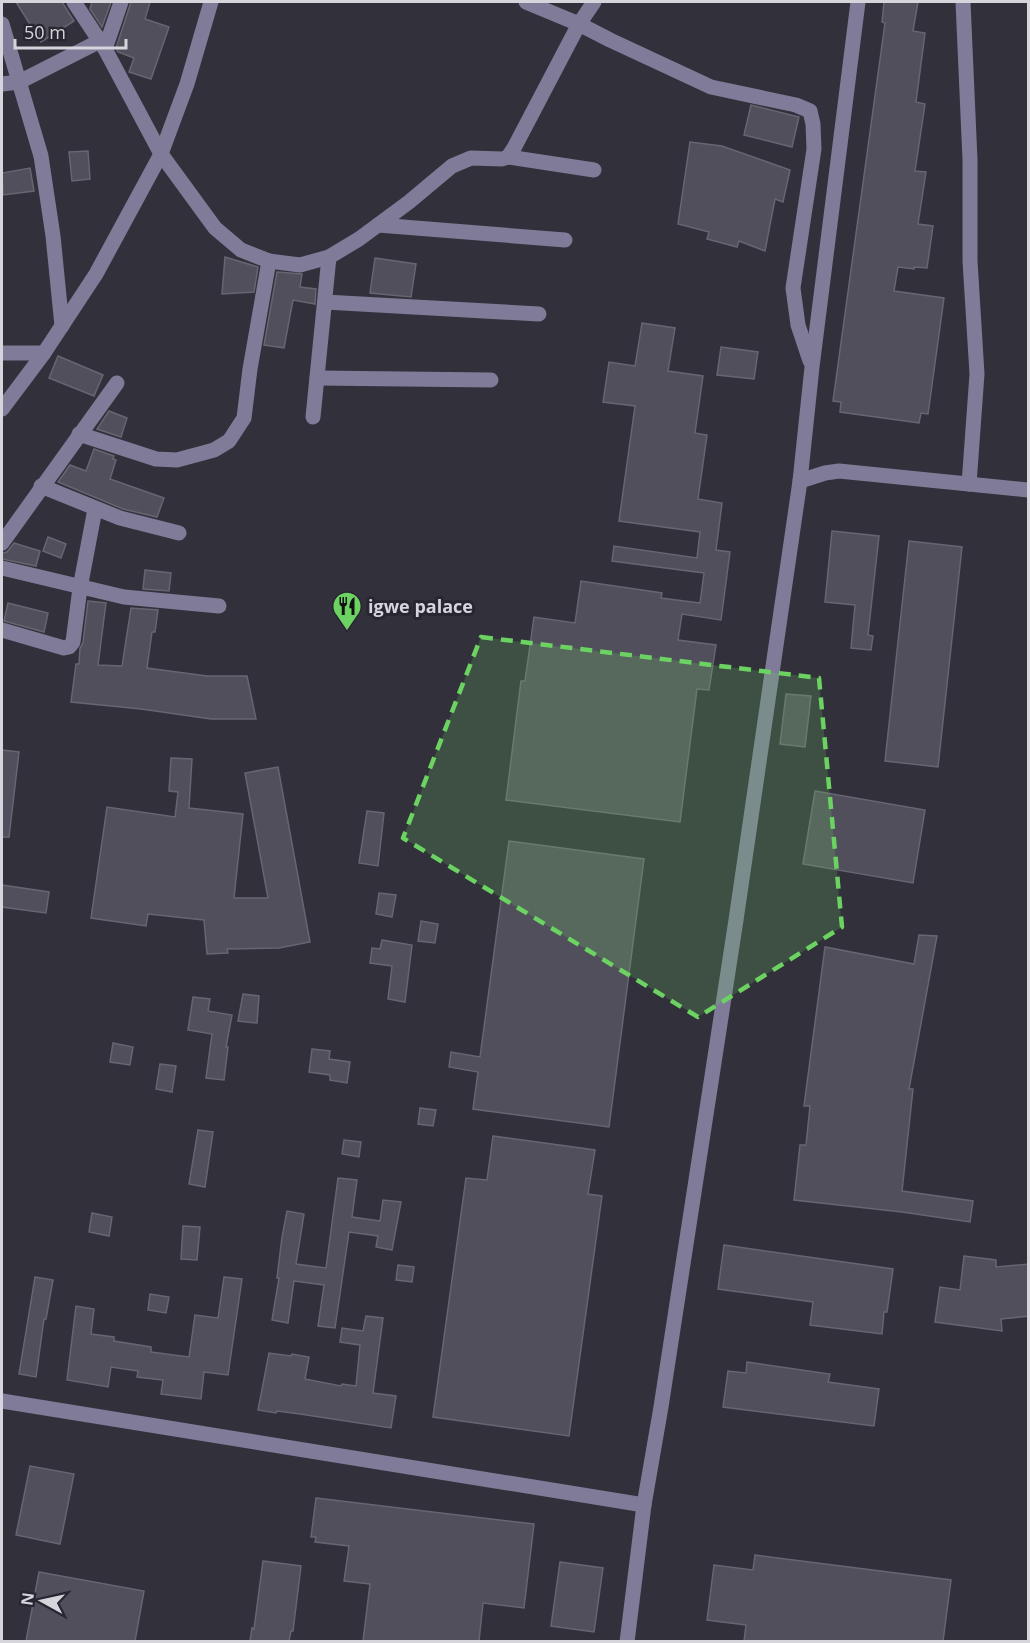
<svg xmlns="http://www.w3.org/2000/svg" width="1030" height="1643" viewBox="0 0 1030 1643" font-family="'Open Sans',sans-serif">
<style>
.building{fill:#514f5b;stroke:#676572;stroke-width:1.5}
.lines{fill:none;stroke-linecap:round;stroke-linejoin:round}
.minor{stroke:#7f7b98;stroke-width:15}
.marked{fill:#6cd362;fill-opacity:0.2;stroke:#6cd362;stroke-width:4.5;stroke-dasharray:12 8;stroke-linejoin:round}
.labels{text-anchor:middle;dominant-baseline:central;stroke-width:6;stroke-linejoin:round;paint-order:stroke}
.poi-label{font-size:18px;font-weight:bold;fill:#d6d5dc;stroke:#282631;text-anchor:start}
</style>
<rect width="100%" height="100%" fill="#32303b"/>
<g class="building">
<path d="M16 2H62L74 21 41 42Z"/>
<path d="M92 2H111L102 27 90 9Z"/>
<path d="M131 2H150L145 19 169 27 151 79 129 72 134 58 118 52 116 48Z"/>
<path d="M884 2H918L913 31 925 33 916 102 925 104 915 171 926 172 918 224 933 226 927 268 914 267V269L898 267 894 291 944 298 928 414 921 413 919 423 840 412 841 402 833 401 885 23 882 22Z"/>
<path d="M751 105 799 117 792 147 744 135Z"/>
<path d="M690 142 722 146 790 170 783 202 775 199 765 251 739 241 737 247 707 239 709 232 678 224Z"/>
<path d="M88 151 90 179 72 181 69 152Z"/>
<path d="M30 168 34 191 3 195 2 173Z"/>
<path d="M225 257 258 267 254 292 222 294Z"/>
<path d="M375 258 416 264 411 297 370 293Z"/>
<path d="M277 272 302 274 300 287 316 289 315 304 293 300 284 348 264 345Z"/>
<path d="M642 323 675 328 668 371 703 376 695 433 707 435 698 499 722 503 716 550 730 552 721 620 682 614 678 640 716 645 709 690 697 689 680 822 506 800 521 681H525L534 617 575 623 581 581 662 593 661 598 700 603 704 573 612 561 614 546 697 558 700 532 619 521 635 406 603 402 609 362 635 366Z"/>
<path d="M721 347 758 352 754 379 717 375Z"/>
<path d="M58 356 103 375 94 396 49 378Z"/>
<path d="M109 411 127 418 121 437 97 429Z"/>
<path d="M94 449 114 456 113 459 116 460 110 479 164 498 157 517 123 509 58 482 70 465 86 471Z"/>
<path d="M832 531 879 536 868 635 873 636 871 650 851 648 855 605 825 602Z"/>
<path d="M48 537 66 544 61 558 43 551Z"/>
<path d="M909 541 962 547 938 767 885 761Z"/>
<path d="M14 543 40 551 36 566 2 559V553L7 552Z"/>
<path d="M145 570 171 573 169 591 143 589Z"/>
<path d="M88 601 106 603 98 665 122 666 131 608 158 610 155 632H152L147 668 207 676H247L256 719H211L141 709 71 702 76 664H79L80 648 83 643Z"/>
<path d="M8 603 48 613 44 632 4 621Z"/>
<path d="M786 694 811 696 805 747 780 744Z"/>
<path d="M2 750 19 752 9 837H2Z"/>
<path d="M171 758 192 759 189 808 243 814 234 898H268L245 773 278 767 310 942 279 948 227 949 228 953 207 954 204 920 148 914 146 926 91 918 107 807 175 817 178 792 169 791Z"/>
<path d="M815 791 925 810 913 883 803 864Z"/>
<path d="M367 811 384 813 378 866 359 863Z"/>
<path d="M509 841 644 859 609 1127 473 1109 478 1072 449 1067 451 1052 480 1057Z"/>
<path d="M2 885 49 892 46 913 2 907Z"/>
<path d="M379 893 396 895 392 917 376 914Z"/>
<path d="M421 921 438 924 435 943 418 941Z"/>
<path d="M919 935 937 936 909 1089H913L902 1191 973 1201 970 1222 902 1212 794 1200 800 1145H806L810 1106H804L825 947 914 964Z"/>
<path d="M382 940 412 945 405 1002 388 999 392 966 370 963 372 948 380 949Z"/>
<path d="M243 994 259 996 257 1023 238 1021Z"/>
<path d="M193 997 210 999 208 1011 232 1015 226 1047H228L224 1080 206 1078 212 1034 188 1030Z"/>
<path d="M113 1043 133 1047 130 1065 110 1062Z"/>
<path d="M312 1049 330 1051 329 1059 350 1062 347 1083 330 1080V1075L309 1072Z"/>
<path d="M160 1064 176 1066 172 1092 156 1089Z"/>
<path d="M420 1108 436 1110 433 1126 418 1124Z"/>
<path d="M198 1130 213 1132 205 1187 189 1184Z"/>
<path d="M493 1136 595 1150 588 1194 602 1196 569 1436 433 1417 466 1178 487 1180Z"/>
<path d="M344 1140 361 1142 359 1157 342 1154Z"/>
<path d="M338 1178 357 1180 352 1217 380 1221 383 1200 401 1202 392 1250 376 1247 378 1236 349 1232 335 1328 318 1326 324 1285 294 1281 288 1323 272 1320 279 1278H277L282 1237 287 1211 304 1214 296 1264 326 1268Z"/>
<path d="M92 1213 112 1217 109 1236 89 1232Z"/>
<path d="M183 1226 200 1227 197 1260 181 1259Z"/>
<path d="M724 1245 893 1269 887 1312H884L882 1334 810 1325 813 1302 718 1289Z"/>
<path d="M964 1256 996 1260V1267L1029 1264V1316L1001 1319 1002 1331 935 1322 940 1287 960 1290Z"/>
<path d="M398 1265 414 1267 412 1282 396 1280Z"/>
<path d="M35 1277 53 1280 46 1319H44L36 1377 19 1374Z"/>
<path d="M224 1277 242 1279 228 1375 204 1372 201 1399 161 1394 163 1380 137 1377 138 1371 111 1367 108 1387 67 1380 76 1306 94 1309 91 1334 114 1337V1341L151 1347V1352L189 1357 195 1315 218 1318Z"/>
<path d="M150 1294 169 1297 166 1313 148 1310Z"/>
<path d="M366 1316 383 1318 373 1393 396 1396 391 1428 300 1414 277 1411 276 1413 258 1410 269 1353 291 1356 292 1354 309 1357 305 1379 341 1386 342 1384 356 1386 360 1345 340 1342 342 1328 363 1331Z"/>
<path d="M747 1362 830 1374 828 1382 879 1389 874 1426 723 1407 728 1371 746 1373Z"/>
<path d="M30 1466 74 1474 60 1544 16 1535Z"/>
<path d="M316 1498 534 1524 524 1608 483 1603 479 1641H363L370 1584 344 1581 349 1546 315 1542 316 1537H311Z"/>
<path d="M755 1555 951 1580 943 1641H744L746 1625 707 1620 714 1565 753 1570Z"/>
<path d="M263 1561 301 1566 293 1631H291L289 1641H250L252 1628 254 1629Z"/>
<path d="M560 1562 603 1568 594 1632 551 1626Z"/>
<path d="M39 1572 144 1591 135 1641H26Z"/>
</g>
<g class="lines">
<g class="minor">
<path d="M74 2 105 49 161 154 215 228 241 250 269 261 300 265 329 257 359 239 409 202 452 166 471 158 502 159 508 157 594 170"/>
<path d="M526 2 579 24 610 40 711 87 796 105 810 111 813 124 814 149 793 288 798 325 810 361"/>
<path d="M963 2 970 160V261L977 374 969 484"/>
<path d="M2 24 41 156 53 236 62 326"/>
<path d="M105 49 121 2"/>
<path d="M2 84 19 82 100 41"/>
<path d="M508 157 514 148 579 24 594 2"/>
<path d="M378 225 565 240"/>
<path d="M325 302 539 314"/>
<path d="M2 353H44"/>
<path d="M317 378 491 380"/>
<path d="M2 409 44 353 96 274 161 154 187 84 211 2"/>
<path d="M313 417 329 257"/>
<path d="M79 434 156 459 177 460 214 450 229 441 244 418 250 369 269 261"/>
<path d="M800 481 825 473 839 471 1028 490"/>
<path d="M41 486 120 518 179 533"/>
<path d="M2 543 117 383"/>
<path d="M2 568 124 597 219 606"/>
<path d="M2 630 64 648 69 647 73 642 80 588 95 509"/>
<path d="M2 1401 644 1505"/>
<path d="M627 1642 644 1505 661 1407 736 920 800 481 812 367 858 2"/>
</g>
</g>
<path class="marked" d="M481 637 819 678 842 927 698 1017 403 838Z"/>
<defs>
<g id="restaurant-pin" transform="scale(1.5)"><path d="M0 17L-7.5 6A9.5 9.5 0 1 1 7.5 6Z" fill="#6cd362" stroke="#282631"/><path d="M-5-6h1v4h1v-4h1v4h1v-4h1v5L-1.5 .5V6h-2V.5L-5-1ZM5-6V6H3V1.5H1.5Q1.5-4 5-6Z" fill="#111"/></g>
</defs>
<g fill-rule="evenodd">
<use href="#restaurant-pin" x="347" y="606"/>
</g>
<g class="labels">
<g class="poi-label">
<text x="368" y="606">igwe palace</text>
</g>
</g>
<rect width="1030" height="1643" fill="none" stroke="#d6d5dc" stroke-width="6"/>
<g transform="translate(42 1601) rotate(278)" stroke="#282631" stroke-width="4.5" paint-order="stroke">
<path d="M0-4.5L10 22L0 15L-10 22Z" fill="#d6d5dc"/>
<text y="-9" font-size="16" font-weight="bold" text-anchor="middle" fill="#d6d5dc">N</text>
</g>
<path d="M15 39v9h111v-9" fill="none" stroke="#d6d5dc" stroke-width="3"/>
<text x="24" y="39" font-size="18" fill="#d6d5dc" stroke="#282631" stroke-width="4.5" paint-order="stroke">50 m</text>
</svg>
